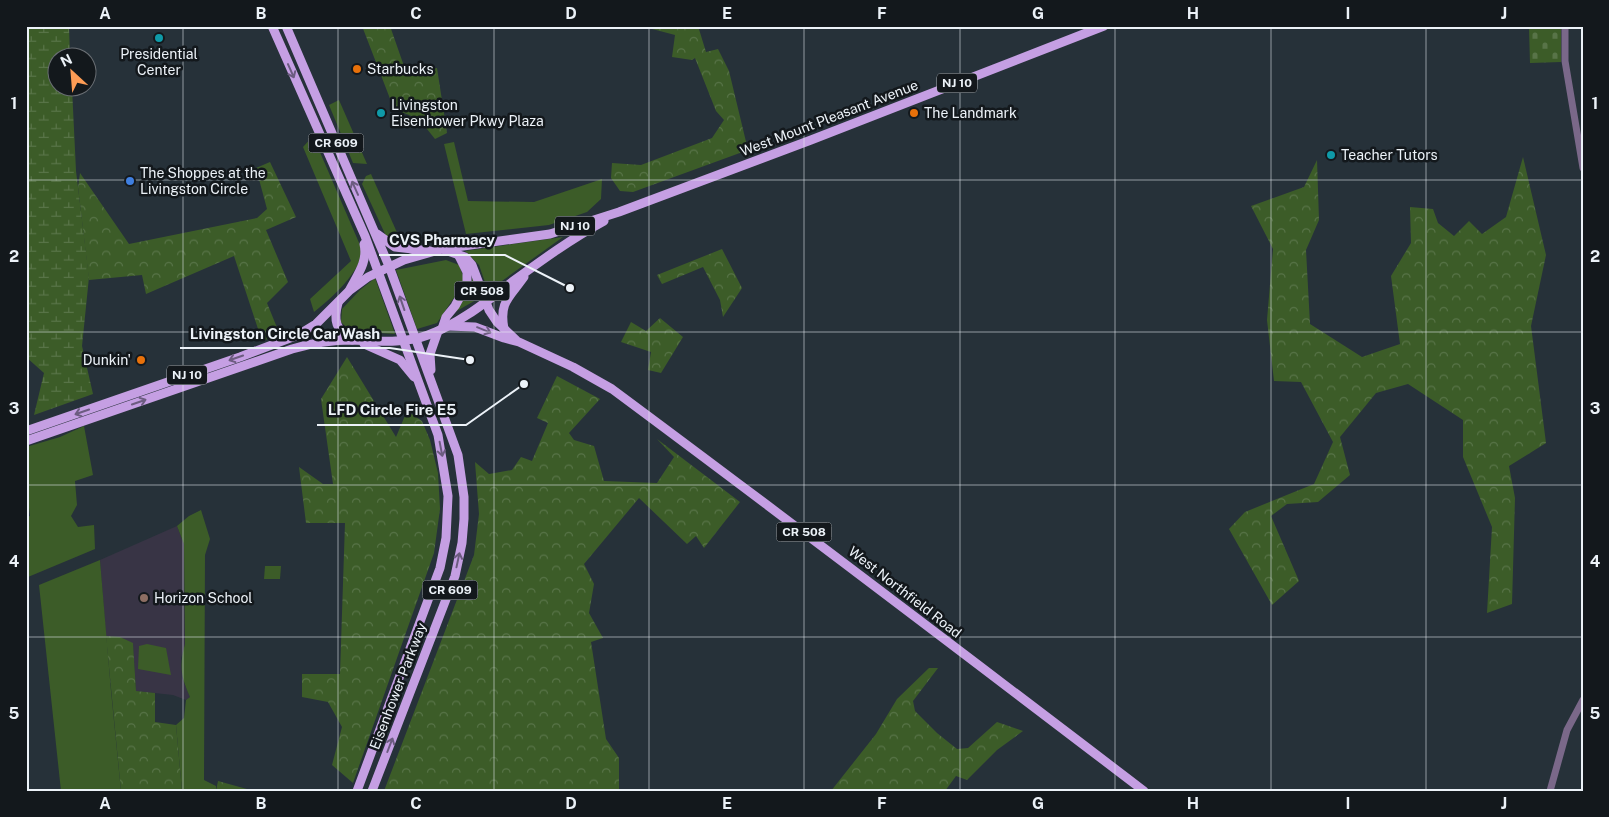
<svg xmlns="http://www.w3.org/2000/svg" width="1609" height="817" viewBox="0 0 1609 817" font-family="'Public Sans',sans-serif">
<style>
.education{fill:#383445}
.green{fill:#3c5c28}
.forest{fill:url(#forest-crowns)}
.wetland{fill:url(#wetland-marsh)}
.cemetery{fill:url(#cemetery-stones)}
.lines{fill:none;stroke-linecap:round;stroke-linejoin:round}
.tertiary{stroke:#7a6889;stroke-width:7}
.primary{stroke:#c59fe3;stroke-width:9}
.oneway{stroke:#6c5c80}
.grid{fill:none;stroke:#ecf2f8;stroke-width:1;stroke-opacity:0.55}
.culture-dot{fill:#0f9aa8;stroke:#13181c;stroke-width:2}
.food-dot{fill:#e8710a;stroke:#13181c;stroke-width:2}
.shop-dot{fill:#3f7fe0;stroke:#13181c;stroke-width:2}
.education-dot{fill:#8d6e63;stroke:#13181c;stroke-width:2}
.labels{text-anchor:middle;dominant-baseline:central;stroke-width:5;stroke-linejoin:round;paint-order:stroke}
.shield{fill:#13181c;stroke:#abb1b6;stroke-width:1}
.shield-label{font-size:12px;font-weight:bold;fill:#ecf2f8}
.poi-label{font-size:14px;fill:#ecf2f8;stroke:#13181c;text-anchor:start}
.street-label{font-size:14px;fill:#ecf2f8;stroke:#13181c}
.leader{fill:none;stroke:#ecf2f8;stroke-width:2}
.callout-dot{fill:#ecf2f8;stroke:#13181c;stroke-width:2}
.callout-label{font-size:15px;text-anchor:middle;font-weight:bold;fill:#ecf2f8;stroke:#13181c;stroke-width:5;stroke-linejoin:round;paint-order:stroke}
.neatline{fill:none;stroke:#ecf2f8;stroke-width:2}
.grid-label{font-size:16px;text-anchor:middle;font-weight:bold;fill:#ecf2f8}
</style>
<defs>
<pattern id="forest-crowns" width="20" height="18" patternUnits="userSpaceOnUse" patternTransform="scale(1.25)"><rect width="20" height="18" fill="#3c5c28"/><path d="M2 6a3 3 0 1 1 6 0M12 15a3 3 0 1 1 6 0" fill="none" stroke="#587448"/></pattern>
<pattern id="wetland-marsh" width="20" height="14" patternUnits="userSpaceOnUse" patternTransform="scale(1.25)"><rect width="20" height="14" fill="#3c5c28"/><path d="M1 5h8M5 5V1M11 12h8M15 12V8" fill="none" stroke="#587448"/></pattern>
<pattern id="cemetery-stones" width="16" height="16" patternUnits="userSpaceOnUse" patternTransform="scale(1.25)"><rect width="16" height="16" fill="#3c5c28"/><path d="M2 7V4a2 2 0 0 1 4 0v3zM10 15v-3a2 2 0 0 1 4 0v3z" fill="#587448"/></pattern>
</defs>
<rect width="100%" height="100%" fill="#263139"/>
<path class="education" d="M177 526 184 544 185 645 181 658 182 678 190 697 186 700 173 695 136 691 133 644 120 637 106 636 100 560Z"/>
<g class="green">
<path d="M339 100 367 164 353 163 329 105Z"/>
<path d="M313 136 363 252C356 276 333 297 314 312L310 299 351 261 303 147Z"/>
<path d="M454 142 468 201 534 202 602 179 601 199 587 212 549 225 466 234 444 144Z"/>
<path d="M371 174 403 246 386 236 362 184 366 176Z"/>
<path d="M563 237 488 291 479 265 465 251Z"/>
<path d="M446 260 459 265 465 281 437 323 417 329 396 270Z"/>
<path d="M473 276 476 300 455 312 469 291Z"/>
<path d="M375 278 395 334 350 331 341 322 342 309 360 290Z"/>
<path d="M84 426 93 475 75 481 77 505 71 516 78 527 94 525 95 549 28 577 26 517 30 516 26 484V447L60 437Z"/>
<path d="M201 510 210 539 205 555 204 780 216 786V791H182L176 725 184 718 186 700 190 697C181 677 179 666 185 644L184 544 177 526 189 516Z"/>
<path d="M100 560 111 691 121 791H61L39 585Z"/>
<path d="M265 566H281L280 579H264Z"/>
<path d="M147 644 166 648 171 675 138 669 139 646Z"/>
</g>
<g class="forest">
<path d="M362 26H390L405 69 437 68 447 133 435 139 419 119 394 109Z"/>
<path d="M641 26H698L706 52 718 49 729 71 748 150 633 192 620 191 611 178 612 163 641 165 712 138 724 120 716 111 695 58 692 60 672 57 675 35Z"/>
<path d="M1523 157 1546 255 1531 326 1546 443 1509 466 1515 498 1512 604 1487 613 1492 527 1463 457V420L1408 384 1376 393 1340 437 1350 475 1318 502 1287 504 1271 516 1299 581 1272 605 1229 529 1245 512 1314 484 1333 442 1301 382 1274 381 1267 320 1273 249 1251 206 1304 187 1317 160 1319 220 1306 250 1310 324 1362 357 1400 344 1391 276 1411 243 1410 207 1433 209 1438 223 1454 236 1469 221 1482 234 1506 217Z"/>
<path d="M270 162 296 217 266 230 288 282 267 303 280 335 262 341 234 256 146 294 142 275 89 280 78 187 80 173 129 244 257 218 267 209 256 168Z"/>
<path d="M722 249 742 288 723 317 720 300 703 267 662 284 657 275Z"/>
<path d="M660 318 683 337 661 373 648 370 651 352 621 342 631 322 646 331Z"/>
<path d="M347 357 396 437 407 411 422 421 430 440 438 473 440 509 434 553 353 783 332 765 342 727 328 702 302 697V674H340L345 523H306L299 467 323 484H333L321 399Z"/>
<path d="M557 376 600 399 569 433 574 440 594 446 604 481 657 483 674 457 657 439 740 502 704 548 696 536 687 544 639 498 584 564 594 584 589 613 603 638 591 642 606 739 619 758V791H384L474 555 479 514 475 462 489 474 512 470 521 457 532 461 548 423 537 418Z"/>
<path d="M106 636 120 637 133 643 136 691 155 693V722L176 725 182 791H121Z"/>
<path d="M929 668H938L913 701 915 711 937 733 957 749 968 748 997 722 1023 731 997 750 967 780 956 776 945 791H831L876 734 897 699Z"/>
<path d="M218 781 254 791H216Z"/>
</g>
<path class="wetland" d="M26 26H69L70 57 58 58V88H72L76 171 89 277 82 346 93 394 34 415 44 373 26 357Z"/>
<path class="cemetery" d="M1529 26H1561V62L1530 63Z"/>
<g class="lines">
<g class="tertiary">
<path d="M1565 26V61L1583 168"/>
<path d="M1550 791 1567 730 1583 700"/>
</g>
<g class="primary">
<path d="M272 26 365 236 438 435 448 496 446 538 440 568 357 791"/>
<path d="M286 26 389 266 458 455 464 497V519L462 543 455 576 372 791"/>
<path d="M377 234 395 247 430 251"/>
<path d="M442 249 465 257 472 265 489 310 497 322 516 340"/>
<path d="M350 289C358 274 368 261 364 244"/>
<path d="M338 303C333 321 336 330 352 340"/>
<path d="M448 326 475 327 504 338 519 342 573 367 612 389C790 521 967 656 1144 791"/>
<path d="M442 329 446 317 455 306 467 284V272L459 256"/>
<path d="M504 329C499 302 509 298 524 277"/>
<path d="M364 344 400 360 414 377"/>
<path d="M431 370 430 354 438 331"/>
<path d="M26 431 240 357 298 335 316 324 349 291 368 277 404 260 442 249 550 234 619 212 811 140 1104 26"/>
<path d="M26 441 292 349C312 343 332 340 352 340 378 341 404 344 428 335 459 324 486 302 512 282 542 260 571 239 604 221"/>
</g>
</g>
<defs><path id="oneway-shaft" d="M-6 0H5M1.5-3L5.5 0L1.5 3" fill="none" stroke-width="1.6" stroke-linecap="round" stroke-linejoin="round" transform="scale(1.25)"/></defs>
<g class="oneway">
<use href="#oneway-shaft" transform="translate(291 71) rotate(66)"/>
<use href="#oneway-shaft" transform="translate(355 188) rotate(-114)"/>
<use href="#oneway-shaft" transform="translate(402 303) rotate(-109)"/>
<use href="#oneway-shaft" transform="translate(484 330) rotate(22)"/>
<use href="#oneway-shaft" transform="translate(236 358) rotate(161)"/>
<use href="#oneway-shaft" transform="translate(139 402) rotate(-19)"/>
<use href="#oneway-shaft" transform="translate(82 412) rotate(161)"/>
<use href="#oneway-shaft" transform="translate(441 449) rotate(79)"/>
<use href="#oneway-shaft" transform="translate(458 560) rotate(-78)"/>
<use href="#oneway-shaft" transform="translate(390 745) rotate(-69)"/>
</g>
<path class="grid" d="M183 26V791M338 26V791M494 26V791M649 26V791M804 26V791M960 26V791M1115 26V791M1271 26V791M1426 26V791M26 180H1583M26 332H1583M26 485H1583M26 637H1583"/>
<g class="culture-dot">
<circle cx="159" cy="38" r="5"/>
<circle cx="381" cy="113" r="5"/>
<circle cx="1331" cy="155" r="5"/>
</g>
<g class="food-dot">
<circle cx="357" cy="69" r="5"/>
<circle cx="914" cy="113" r="5"/>
<circle cx="141" cy="360" r="5"/>
</g>
<circle class="shop-dot" cx="130" cy="181" r="5"/>
<circle class="education-dot" cx="144" cy="598" r="5"/>
<g class="labels">
<g class="shield">
<rect x="937" y="73.5" width="40" height="19" rx="4"/>
<rect x="308.5" y="133.5" width="55" height="19" rx="4"/>
<rect x="555" y="216.5" width="40" height="19" rx="4"/>
<rect x="454.5" y="281.5" width="55" height="19" rx="4"/>
<rect x="167" y="365.5" width="40" height="19" rx="4"/>
<rect x="776.5" y="522.5" width="55" height="19" rx="4"/>
<rect x="422.5" y="580.5" width="55" height="19" rx="4"/>
</g>
<g class="shield-label">
<text x="957" y="83">NJ 10</text>
<text x="336" y="143">CR 609</text>
<text x="575" y="226">NJ 10</text>
<text x="482" y="291">CR 508</text>
<text x="187" y="375">NJ 10</text>
<text x="804" y="532">CR 508</text>
<text x="450" y="590">CR 609</text>
</g>
<g class="poi-label">
<text x="159" y="54" text-anchor="middle">Presidential<tspan x="159" dy="16">Center</tspan></text>
<text x="367" y="69">Starbucks</text>
<text x="391" y="105">Livingston<tspan x="391" dy="16">Eisenhower Pkwy Plaza</tspan></text>
<text x="924" y="113">The Landmark</text>
<text x="1341" y="155">Teacher Tutors</text>
<text x="140" y="173">The Shoppes at the<tspan x="140" dy="16">Livingston Circle</tspan></text>
<text x="131" y="360" text-anchor="end">Dunkin'</text>
<text x="154" y="598">Horizon School</text>
</g>
<g class="street-label">
<text transform="translate(829 118) rotate(-21)">West Mount Pleasant Avenue</text>
<text transform="translate(905 592) rotate(38)">West Northfield Road</text>
<text transform="translate(398 686) rotate(-69)">Eisenhower Parkway</text>
</g>
</g>
<path class="leader" d="M570 288L505 255H379M470 360L390 348H180M524 384L466 425H317"/>
<g class="callout-dot">
<circle cx="570" cy="288" r="5"/>
<circle cx="470" cy="360" r="5"/>
<circle cx="524" cy="384" r="5"/>
</g>
<g class="callout-label">
<text x="442" y="245">CVS Pharmacy</text>
<text x="285" y="339">Livingston Circle Car Wash</text>
<text x="392" y="415">LFD Circle Fire E5</text>
</g>
<rect width="1609" height="817" fill="none" stroke="#13181c" stroke-width="55"/>
<g transform="translate(72 72) rotate(334)"><circle r="24" fill="#13181c" stroke="#6a6f74"/>
<path d="M0-4L9 19L0 12L-9 19Z" fill="#fd9c55"/>
<text y="-8" font-size="14" font-weight="bold" text-anchor="middle" fill="#ecf2f8">N</text>
</g>
<rect x="28" y="28" width="1554" height="762" class="neatline"/>
<g class="grid-label">
<text x="105" y="19">A</text>
<text x="261" y="19">B</text>
<text x="416" y="19">C</text>
<text x="571" y="19">D</text>
<text x="727" y="19">E</text>
<text x="882" y="19">F</text>
<text x="1038" y="19">G</text>
<text x="1193" y="19">H</text>
<text x="1348" y="19">I</text>
<text x="1504" y="19">J</text>
<text x="14" y="109">1</text>
<text x="1595" y="109">1</text>
<text x="14" y="262">2</text>
<text x="1595" y="262">2</text>
<text x="14" y="414">3</text>
<text x="1595" y="414">3</text>
<text x="14" y="567">4</text>
<text x="1595" y="567">4</text>
<text x="14" y="719">5</text>
<text x="1595" y="719">5</text>
<text x="105" y="809">A</text>
<text x="261" y="809">B</text>
<text x="416" y="809">C</text>
<text x="571" y="809">D</text>
<text x="727" y="809">E</text>
<text x="882" y="809">F</text>
<text x="1038" y="809">G</text>
<text x="1193" y="809">H</text>
<text x="1348" y="809">I</text>
<text x="1504" y="809">J</text>
</g>
</svg>
